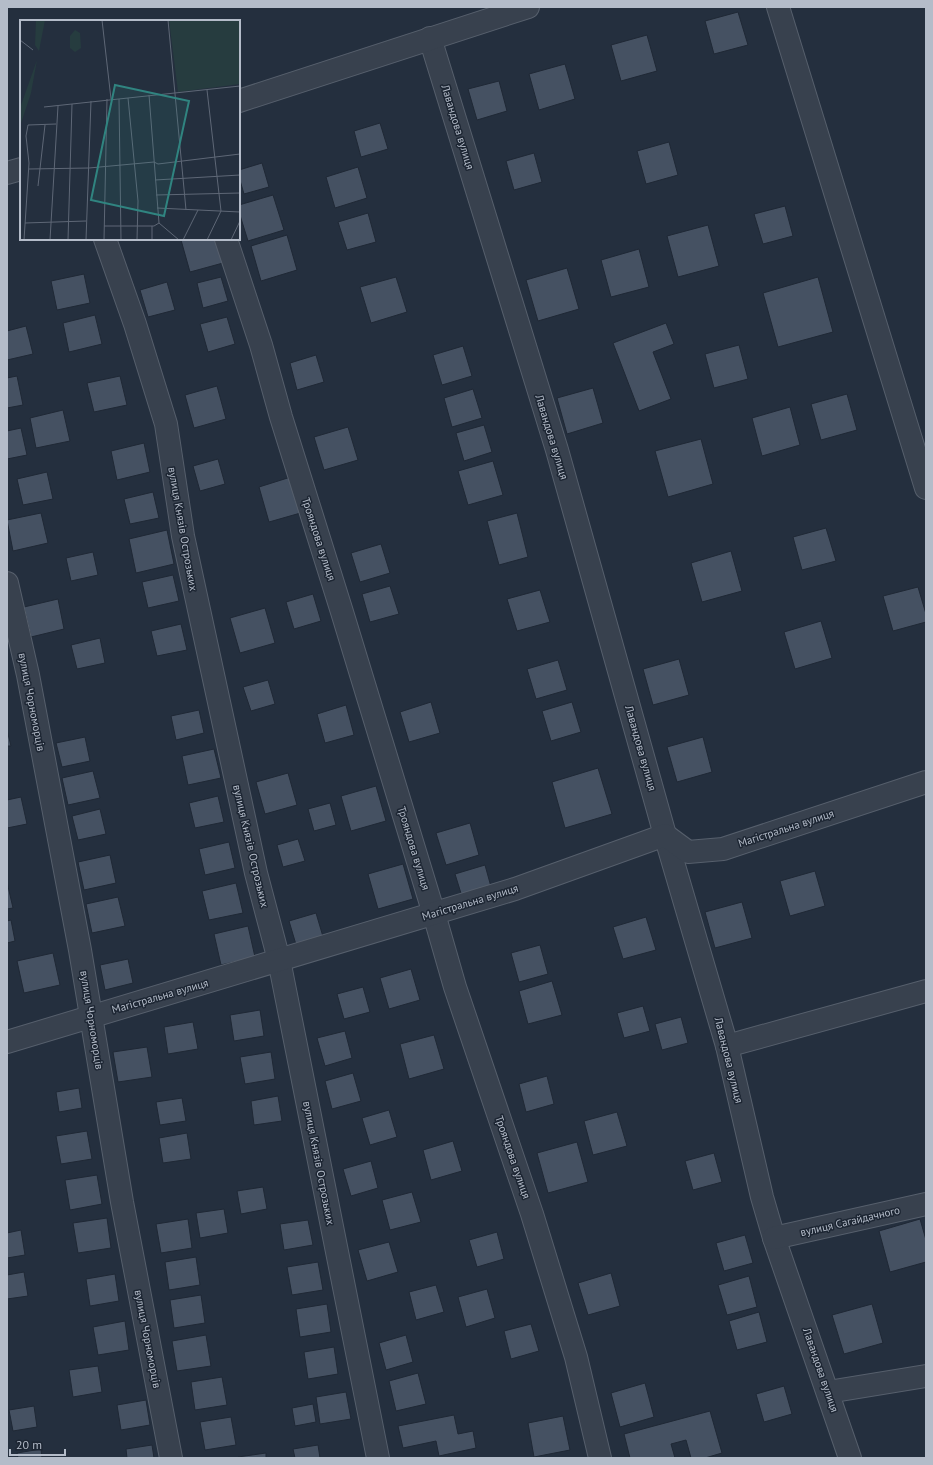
<svg xmlns="http://www.w3.org/2000/svg" width="933" height="1465" viewBox="0 0 933 1465" font-family="'PT Sans',sans-serif">
<style>
.building{fill:#455162;stroke:#1f2835}
.lines{fill:none;stroke-linecap:round;stroke-linejoin:round}
.minor-casing{stroke:#565f6c;stroke-width:24}
.minor{stroke:#38414e;stroke-width:22}
.labels{text-anchor:middle;dominant-baseline:central;stroke-width:3;stroke-linejoin:round;paint-order:stroke}
.street-label{font-size:11px;fill:#b4bcc9;stroke:#1d2633}
.inset-road{fill:none;stroke:#5e6776;stroke-width:1}
.view{fill:#308480;fill-opacity:0.15;stroke:#308480;stroke-width:2}
.inset-edge{fill:none;stroke:#b4bcc9;stroke-width:2}
</style>
<rect width="100%" height="100%" fill="#242f3e"/>
<g class="building">
<path d="M738 12 748 45 714 54 705 21Z"/>
<path d="M647 35 657 71 621 81 611 45Z"/>
<path d="M565 64 575 99 539 110 529 74Z"/>
<path d="M499 81 507 111 477 120 468 89Z"/>
<path d="M380 123 388 149 361 157 354 131Z"/>
<path d="M669 142 678 175 646 184 637 151Z"/>
<path d="M534 153 542 182 514 190 506 161Z"/>
<path d="M262 163 269 187 244 194 239 177V170Z"/>
<path d="M358 167 367 198 335 208 326 177Z"/>
<path d="M273 195 284 230 248 241 239 212V205Z"/>
<path d="M785 206 793 236 763 244 754 214Z"/>
<path d="M368 213 376 242 347 250 338 222Z"/>
<path d="M708 225 719 266 678 277 667 236Z"/>
<path d="M287 235 297 270 261 281 251 246Z"/>
<path d="M216 239 223 263 190 272 181 240Z"/>
<path d="M639 249 649 287 611 297 601 260Z"/>
<path d="M567 268 579 309 538 321 526 280Z"/>
<path d="M84 274 90 303 57 310 51 281Z"/>
<path d="M221 277 228 301 203 308 197 283Z"/>
<path d="M396 277 407 312 371 323 360 287Z"/>
<path d="M818 277 833 332 778 347 763 293Z"/>
<path d="M167 282 175 310 148 317 140 290Z"/>
<path d="M95 315 102 344 69 352 63 323Z"/>
<path d="M227 317 235 344 208 352 200 324Z"/>
<path d="M666 323 674 344 653 352 671 399 639 411 613 343Z"/>
<path d="M26 326 33 354 7 360V331Z"/>
<path d="M739 345 748 379 714 388 705 354Z"/>
<path d="M463 346 472 376 442 385 433 355Z"/>
<path d="M316 355 324 382 297 390 290 363Z"/>
<path d="M17 376 23 405 7 408V378Z"/>
<path d="M120 376 127 405 94 412 87 383Z"/>
<path d="M217 386 226 419 194 428 185 395Z"/>
<path d="M593 388 603 423 567 434 557 398Z"/>
<path d="M473 389 482 418 452 427 444 398Z"/>
<path d="M847 394 857 430 821 440 811 404Z"/>
<path d="M790 407 800 445 762 456 752 418Z"/>
<path d="M63 410 70 441 36 448 30 418Z"/>
<path d="M484 425 492 452 464 461 456 433Z"/>
<path d="M348 427 358 460 324 470 314 437Z"/>
<path d="M21 428 27 455 7 459V431Z"/>
<path d="M701 439 713 484 668 497 655 451Z"/>
<path d="M144 443 150 472 117 480 111 451Z"/>
<path d="M218 459 225 484 200 491 193 466Z"/>
<path d="M493 461 503 495 468 505 458 471Z"/>
<path d="M47 472 53 499 23 505 17 479Z"/>
<path d="M294 476 304 512 269 522 259 487Z"/>
<path d="M153 492 159 518 130 524 124 499Z"/>
<path d="M41 513 48 543 13 551 7 520Z"/>
<path d="M517 513 528 557 499 565 487 521Z"/>
<path d="M826 528 836 561 802 570 793 537Z"/>
<path d="M167 530 174 564 136 573 129 539Z"/>
<path d="M381 544 390 573 360 582 351 553Z"/>
<path d="M731 551 742 591 702 602 691 563Z"/>
<path d="M93 552 98 575 71 581 66 558Z"/>
<path d="M173 575 179 601 148 608 142 582Z"/>
<path d="M390 586 399 614 370 622 362 594Z"/>
<path d="M918 587 926 614V622L893 631 883 596Z"/>
<path d="M540 590 550 622 517 631 507 599Z"/>
<path d="M313 594 321 621 294 629 286 602Z"/>
<path d="M58 599 64 629 31 637 24 607Z"/>
<path d="M265 608 275 643 240 653 230 618Z"/>
<path d="M821 621 832 658 795 669 784 632Z"/>
<path d="M181 624 187 650 157 656 151 631Z"/>
<path d="M100 638 105 663 77 669 71 645Z"/>
<path d="M679 659 689 695 653 705 643 669Z"/>
<path d="M558 660 567 690 536 699 527 669Z"/>
<path d="M268 680 275 704 251 711 243 687Z"/>
<path d="M431 702 440 733 409 742 400 712Z"/>
<path d="M572 702 581 732 551 741 542 711Z"/>
<path d="M346 705 354 735 325 743 317 714Z"/>
<path d="M199 710 204 733 176 740 171 716Z"/>
<path d="M7 730 11 746H7Z"/>
<path d="M85 737 90 761 62 767 56 743Z"/>
<path d="M703 737 712 772 677 782 667 747Z"/>
<path d="M214 749 221 778 188 785 182 756Z"/>
<path d="M598 768 612 814 565 828 552 782Z"/>
<path d="M93 771 100 798 68 805 62 778Z"/>
<path d="M288 773 297 805 265 814 256 782Z"/>
<path d="M376 786 386 821 351 831 341 796Z"/>
<path d="M218 796 224 822 195 828 189 803Z"/>
<path d="M21 797 27 824 7 828V800Z"/>
<path d="M330 803 336 825 314 831 308 809Z"/>
<path d="M100 809 106 834 78 840 72 816Z"/>
<path d="M470 823 479 855 446 865 436 833Z"/>
<path d="M298 839 305 861 283 867 277 845Z"/>
<path d="M229 842 235 868 205 875 199 849Z"/>
<path d="M110 855 116 883 84 890 78 862Z"/>
<path d="M403 864 413 899 378 909 368 874Z"/>
<path d="M485 865 493 894 464 903 455 874Z"/>
<path d="M815 871 825 906 790 916 780 881Z"/>
<path d="M7 882 13 908 7 909Z"/>
<path d="M236 883 243 913 209 920 202 891Z"/>
<path d="M118 897 125 926 92 933 86 904Z"/>
<path d="M742 902 752 938 715 948 705 912Z"/>
<path d="M316 913 324 940 297 948 289 921Z"/>
<path d="M646 917 656 950 623 959 613 927Z"/>
<path d="M11 920 15 941 7 943V921Z"/>
<path d="M248 926 255 957 221 965 214 934Z"/>
<path d="M540 945 548 974 519 982 511 953Z"/>
<path d="M53 953 60 985 24 993 17 961Z"/>
<path d="M128 959 133 983 105 990 100 965Z"/>
<path d="M411 969 420 1000 389 1009 380 978Z"/>
<path d="M552 981 562 1015 528 1024 519 991Z"/>
<path d="M363 987 370 1012 344 1019 337 994Z"/>
<path d="M643 1006 650 1031 624 1038 617 1013Z"/>
<path d="M260 1010 264 1036 234 1041 230 1015Z"/>
<path d="M681 1017 688 1043 662 1050 655 1024Z"/>
<path d="M193 1022 198 1049 168 1054 164 1027Z"/>
<path d="M345 1031 352 1058 325 1066 317 1038Z"/>
<path d="M434 1035 444 1069 409 1079 400 1044Z"/>
<path d="M147 1047 152 1077 118 1082 113 1052Z"/>
<path d="M271 1052 275 1079 245 1084 240 1057Z"/>
<path d="M353 1073 361 1101 332 1109 325 1081Z"/>
<path d="M547 1076 554 1104 526 1112 519 1084Z"/>
<path d="M79 1088 82 1108 59 1112 56 1092Z"/>
<path d="M278 1096 282 1121 254 1125 251 1101Z"/>
<path d="M182 1098 186 1121 160 1125 156 1102Z"/>
<path d="M389 1110 397 1137 370 1145 362 1118Z"/>
<path d="M617 1112 627 1146 593 1155 584 1121Z"/>
<path d="M87 1131 92 1159 61 1164 56 1136Z"/>
<path d="M187 1133 191 1159 163 1163 159 1138Z"/>
<path d="M453 1141 462 1171 431 1180 423 1150Z"/>
<path d="M577 1142 588 1182 548 1193 537 1153Z"/>
<path d="M714 1153 722 1182 693 1190 685 1161Z"/>
<path d="M371 1161 378 1188 351 1196 343 1169Z"/>
<path d="M97 1175 102 1204 70 1210 65 1180Z"/>
<path d="M263 1187 267 1209 241 1214 237 1191Z"/>
<path d="M412 1192 421 1222 390 1230 382 1200Z"/>
<path d="M224 1209 228 1233 200 1238 196 1213Z"/>
<path d="M107 1218 111 1248 78 1253 73 1223Z"/>
<path d="M188 1219 192 1248 161 1253 156 1224Z"/>
<path d="M920 1219 926 1240V1262L890 1272 879 1231Z"/>
<path d="M308 1220 313 1245 284 1250 280 1224Z"/>
<path d="M21 1230 25 1255 7 1258V1233Z"/>
<path d="M497 1232 504 1259 477 1267 469 1240Z"/>
<path d="M745 1235 753 1263 724 1271 716 1243Z"/>
<path d="M389 1242 398 1272 367 1281 358 1250Z"/>
<path d="M196 1257 200 1285 169 1290 165 1262Z"/>
<path d="M318 1262 323 1290 292 1295 287 1267Z"/>
<path d="M24 1272 28 1296 7 1299V1275Z"/>
<path d="M611 1273 620 1306 588 1315 578 1283Z"/>
<path d="M115 1274 119 1301 90 1306 86 1279Z"/>
<path d="M749 1276 757 1307 727 1315 718 1285Z"/>
<path d="M436 1285 444 1312 416 1320 409 1292Z"/>
<path d="M487 1289 495 1318 466 1327 458 1297Z"/>
<path d="M201 1295 205 1323 174 1328 170 1300Z"/>
<path d="M327 1304 331 1332 300 1337 296 1309Z"/>
<path d="M872 1304 883 1343 844 1354 832 1315Z"/>
<path d="M759 1312 767 1342 737 1350 729 1321Z"/>
<path d="M125 1321 129 1350 98 1355 93 1327Z"/>
<path d="M531 1324 539 1351 511 1359 504 1331Z"/>
<path d="M206 1335 211 1366 177 1371 172 1341Z"/>
<path d="M406 1335 413 1362 386 1370 379 1343Z"/>
<path d="M334 1347 338 1374 308 1379 304 1352Z"/>
<path d="M98 1366 102 1392 73 1397 69 1370Z"/>
<path d="M418 1373 426 1404 396 1411 389 1381Z"/>
<path d="M222 1377 227 1405 195 1410 191 1382Z"/>
<path d="M645 1383 654 1417 620 1427 611 1393Z"/>
<path d="M784 1386 792 1414 764 1422 756 1394Z"/>
<path d="M346 1392 351 1419 320 1424 316 1397Z"/>
<path d="M146 1400 150 1425 121 1430 117 1405Z"/>
<path d="M313 1404 316 1422 295 1426 292 1408Z"/>
<path d="M34 1406 37 1427 13 1431 9 1410Z"/>
<path d="M710 1411 722 1453 705 1458H691L686 1440 671 1444 675 1458H630L624 1434Z"/>
<path d="M454 1415 458 1434 473 1431 476 1448 439 1456 436 1441 403 1448 398 1426Z"/>
<path d="M563 1416 570 1450 534 1457 528 1423Z"/>
<path d="M231 1417 236 1445 205 1450 200 1422Z"/>
<path d="M152 1445 154 1458H127L126 1449Z"/>
<path d="M318 1445 320 1458H295L293 1449Z"/>
<path d="M41 1449 42 1458H18L17 1453Z"/>
<path d="M266 1453V1458H238V1457Z"/>
</g>
<g class="lines">
<g class="minor-casing">
<g id="minor">
<path d="M778 7 926 488"/>
<path d="M430 38 557 450 665 835 727 1046 762 1197 774 1238 850 1458"/>
<path d="M239 101 528 7"/>
<path d="M7 173 21 169"/>
<path d="M105 239 135 324 166 424 183 536 256 873 279 960 378 1458"/>
<path d="M226 239 261 345 281 417 342 612 434 914 455 987 532 1214 576 1357 600 1458"/>
<path d="M7 583 28 675 80 950 122 1202 171 1458"/>
<path d="M7 1042 515 889 665 835 688 852 723 849 926 782"/>
<path d="M727 1046 926 991"/>
<path d="M774 1238 926 1204"/>
<path d="M828 1392 926 1376"/>
</g>
</g>
<use href="#minor" class="minor"/>
</g>
<g class="labels">
<g class="street-label">
<text transform="translate(458 127) rotate(73)">Лавандова вулиця</text>
<text transform="translate(552 437) rotate(73)">Лавандова вулиця</text>
<text transform="translate(183 529) rotate(80)">вулиця Князів Острозьких</text>
<text transform="translate(319 539) rotate(72)">Трояндова вулиця</text>
<text transform="translate(32 702) rotate(79)">вулиця Чорноморців</text>
<text transform="translate(641 748) rotate(74)">Лавандова вулиця</text>
<text transform="translate(786 828) rotate(-18)">Магістральна вулиця</text>
<text transform="translate(251 846) rotate(77)">вулиця Князів Острозьких</text>
<text transform="translate(414 848) rotate(73)">Трояндова вулиця</text>
<text transform="translate(470 902) rotate(-17)">Магістральна вулиця</text>
<text transform="translate(160 996) rotate(-16)">Магістральна вулиця</text>
<text transform="translate(92 1020) rotate(81)">вулиця Чорноморців</text>
<text transform="translate(729 1060) rotate(76)">Лавандова вулиця</text>
<text transform="translate(513 1157) rotate(71)">Трояндова вулиця</text>
<text transform="translate(319 1163) rotate(79)">вулиця Князів Острозьких</text>
<text transform="translate(850 1221) rotate(-13)">вулиця Сагайдачного</text>
<text transform="translate(148 1339) rotate(79)">вулиця Чорноморців</text>
<text transform="translate(821 1370) rotate(71)">Лавандова вулиця</text>
</g>
</g>
<g transform="translate(20 20)">
<rect width="220" height="220" fill="#242f3e"/>
<path d="M16 0H25L19 31 15 25ZM149 0H220V64L158 72ZM55 10 60 13 61 28 55 32 50 28V16ZM17 40 11 73 0 106V88Z" fill="#263c3f"/>
<path class="inset-road" d="M82 0 91 79M148 0 166 190M0 20 13 30M187 70 201 191 187 220M129 75 139 203 159 220M108 78 118 181 117 220M99 79 101 220M24 87 220 66M9 149 69 148 134 142 138 144 220 134M135 160 220 155M18 166 25 105M136 175 220 173M137 188 220 192M5 203 66 201M84 206H134L139 203M4 220 9 143 6 116 8 105 36 104M30 220 38 86M48 220 52 84M66 220 71 81M84 220 87 79M132 220V206M163 220 178 190M211 220 220 201"/>
<path class="view" d="M95 65 169 81 144 196 71 180Z"/>
<rect width="220" height="220" class="inset-edge"/>
</g>
<rect width="933" height="1465" fill="none" stroke="#b4bcc9" stroke-width="16"/>
<path d="M10 1449v6h55v-6" fill="none" stroke="#b4bcc9" stroke-width="2"/>
<text x="16" y="1449" font-size="12" fill="#b4bcc9" stroke="#1d2633" stroke-width="3" paint-order="stroke">20 m</text>
</svg>
